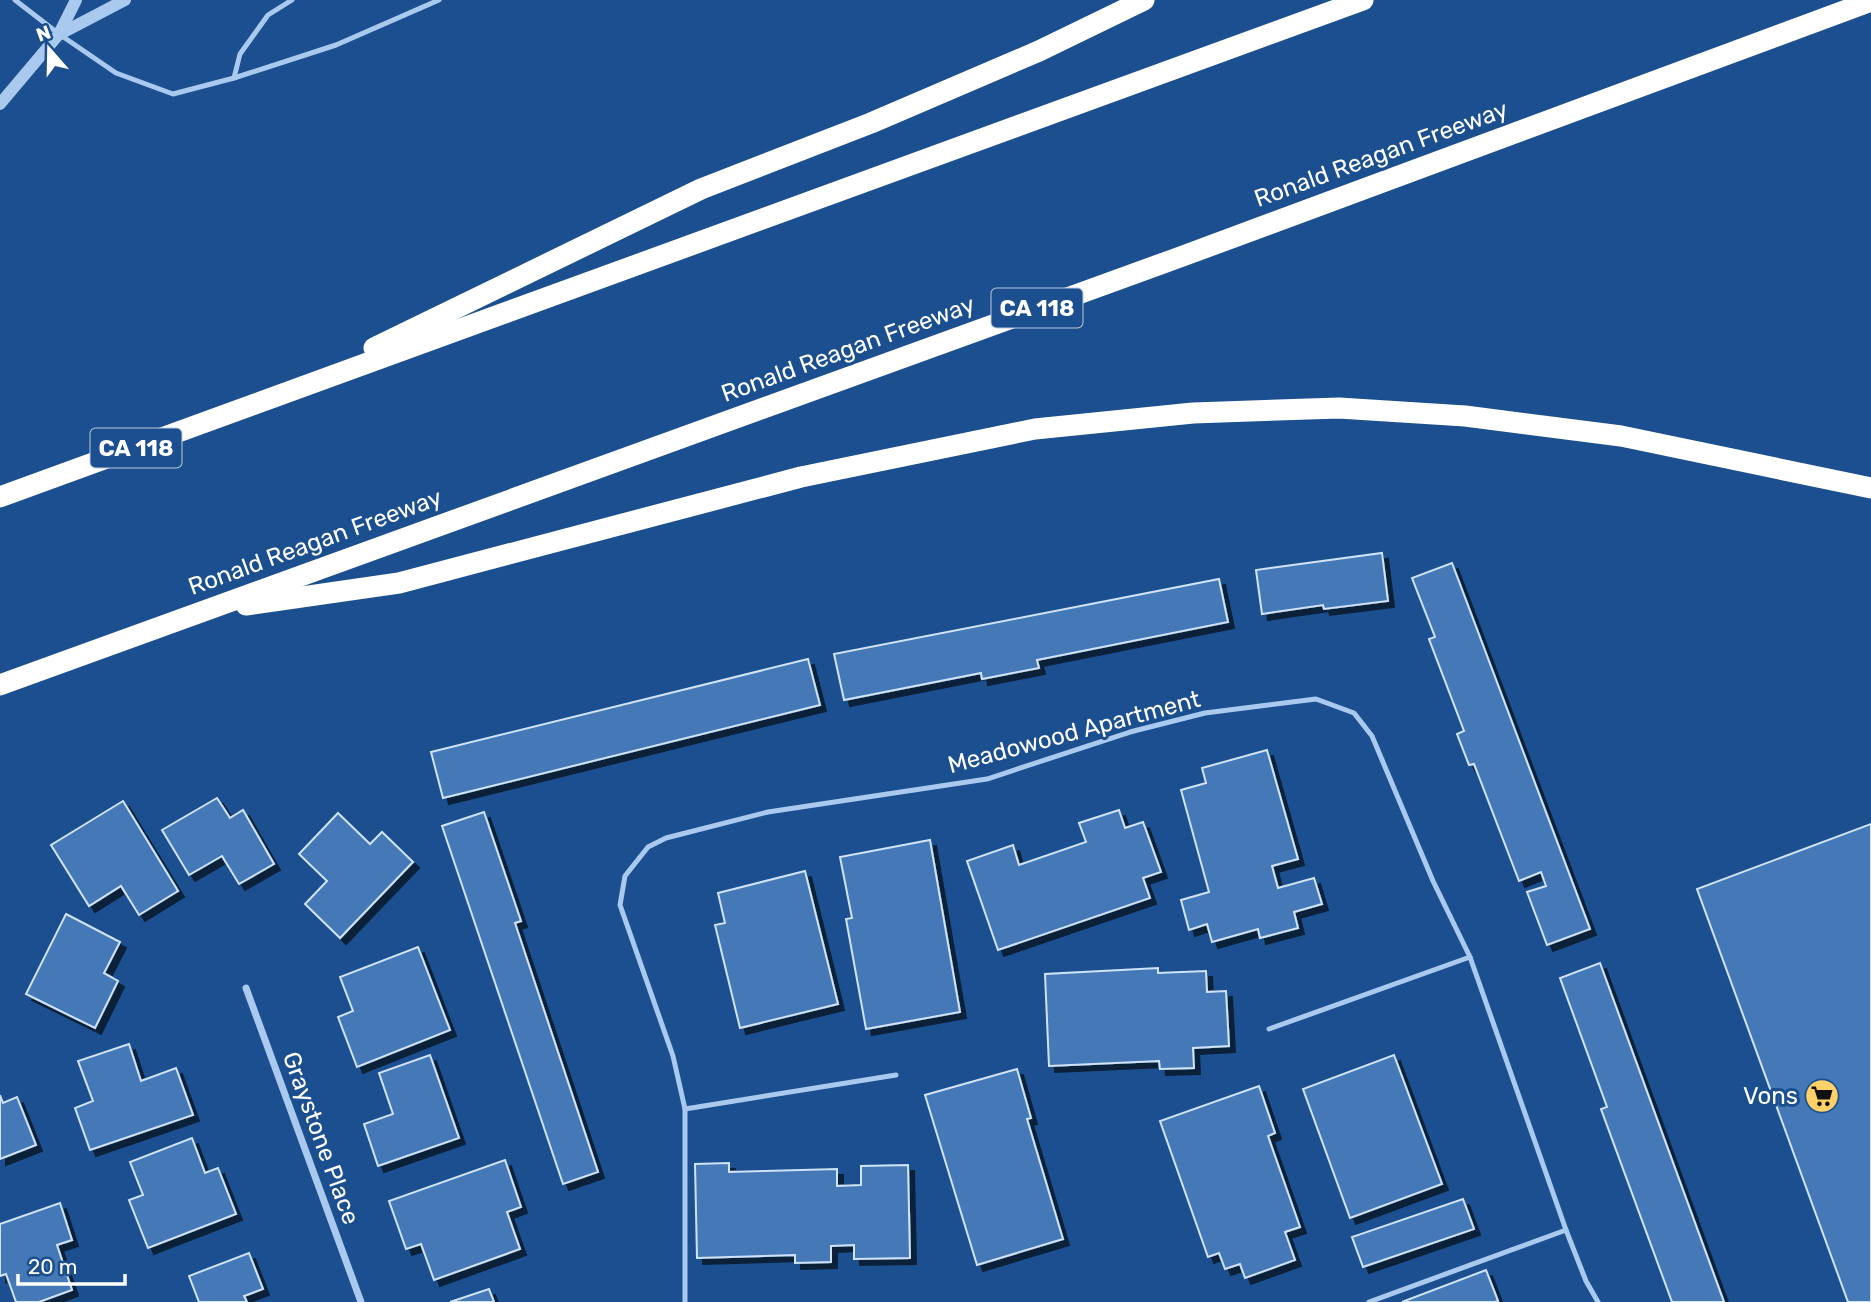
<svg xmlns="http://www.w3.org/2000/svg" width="1871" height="1302" viewBox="0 0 1871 1302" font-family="Rubik,sans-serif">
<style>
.building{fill:#4478b7;stroke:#cfe3fa;stroke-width:2;filter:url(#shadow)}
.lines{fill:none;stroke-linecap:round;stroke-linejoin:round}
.service{stroke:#a9c9ee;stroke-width:5}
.minor{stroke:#a9c9ee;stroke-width:7}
.tertiary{stroke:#a9c9ee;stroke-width:12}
.motorway{stroke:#fff;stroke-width:21}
.labels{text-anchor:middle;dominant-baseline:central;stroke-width:6;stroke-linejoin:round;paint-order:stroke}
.shield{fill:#1b4f8f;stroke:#bbcadd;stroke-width:2}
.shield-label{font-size:23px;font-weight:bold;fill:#fff}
.street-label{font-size:24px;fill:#fff;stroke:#1b4f8f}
.poi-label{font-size:24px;fill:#fff;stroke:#1b4f8f;text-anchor:end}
</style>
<defs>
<filter id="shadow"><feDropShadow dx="6" dy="6" stdDeviation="0" flood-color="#0009"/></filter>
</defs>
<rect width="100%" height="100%" fill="#1b4f8f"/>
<g class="building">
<path d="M1382 553 1388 601 1324 609 1323 605 1262 614 1256 570Z"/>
<path d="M1452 563 1590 929 1547 945 1527 892 1546 886 1541 872 1519 881 1474 764 1469 765 1457 734 1464 731 1429 639 1435 637 1412 578Z"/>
<path d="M1219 579 1228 622 1037 660 1039 668 982 679 981 673 844 700 834 654Z"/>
<path d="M808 659 820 705 443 798 431 752Z"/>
<path d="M1267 750 1298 859 1272 866 1278 888 1314 878 1322 904 1294 912 1298 928 1260 938 1258 929 1212 942 1207 924 1189 930 1181 900 1209 892 1181 790 1206 783 1202 768Z"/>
<path d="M217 798 230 818 243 810 274 864 239 884 222 856 189 875 162 830Z"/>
<path d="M123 801 178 891 139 915 121 886 89 906 51 845Z"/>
<path d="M1119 810 1125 828 1143 822 1161 872 1143 878 1150 898 998 950 967 861 1013 845 1019 865 1086 842 1079 823Z"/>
<path d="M484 812 521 921 515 923 598 1172 563 1184 442 826Z"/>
<path d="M338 813 370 844 382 832 413 862 340 938 305 904 327 881 299 854Z"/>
<path d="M1871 824V1302H1848L1697 889Z"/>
<path d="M930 840 960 1012 866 1029 846 919 852 918 840 857Z"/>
<path d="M805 871 838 1004 740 1028 715 925 725 923 718 893Z"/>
<path d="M66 914 120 942 104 973 118 981 95 1028 26 994Z"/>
<path d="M418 947 450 1030 357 1067 338 1017 353 1011 340 977Z"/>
<path d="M1600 963 1724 1302H1672L1601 1109 1607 1107 1560 978Z"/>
<path d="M1158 968V973L1206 971 1207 992 1226 991 1229 1046 1193 1048 1194 1068 1160 1069 1159 1061 1049 1066 1045 974Z"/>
<path d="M129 1044 141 1081 176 1068 193 1115 90 1150 75 1108 93 1101 78 1061Z"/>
<path d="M430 1055 459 1138 378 1166 364 1124 393 1114 379 1073Z"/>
<path d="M1394 1055 1442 1184 1350 1218 1303 1089Z"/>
<path d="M1017 1069 1031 1118 1027 1119 1063 1239 977 1265 925 1095Z"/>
<path d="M1259 1086 1275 1133 1268 1136 1300 1227 1285 1232 1295 1260 1245 1278 1240 1264 1225 1269 1219 1253 1208 1257 1160 1121Z"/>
<path d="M0 1095 3 1103 17 1097 36 1145 0 1159Z"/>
<path d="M192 1138 205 1173 218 1168 236 1214 148 1248 129 1200 143 1195 130 1162Z"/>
<path d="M505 1160 521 1207 507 1212 520 1249 434 1280 421 1244 406 1249 389 1201Z"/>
<path d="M729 1163V1172L837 1169V1186L861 1185V1166L908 1165 910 1258 854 1259V1245L831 1246V1262L795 1263V1255L697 1258 695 1164Z"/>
<path d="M1463 1199 1474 1229 1363 1267 1352 1237Z"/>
<path d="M60 1203 72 1240 57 1245 72 1290 39 1302H16L6 1274 0 1276V1224Z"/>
<path d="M249 1253 263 1289 244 1296 247 1302H199L189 1276Z"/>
<path d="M1486 1270 1498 1301 1495 1302H1402Z"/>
<path d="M489 1289 494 1302H450Z"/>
</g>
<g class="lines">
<g class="service">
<path d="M15 0 59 34 116 73 173 94 234 78 336 45 439 0"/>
<path d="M234 78 240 54 268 15 292 0"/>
<path d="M1269 1029 1470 957"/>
<path d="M685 1109 896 1075"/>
<path d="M685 1302V1109L673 1056 620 905 625 876 648 847 666 838 768 812 987 779 1130 732 1205 713 1316 699 1354 713 1372 736 1433 881 1470 957 1566 1230 1586 1281 1598 1302"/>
<path d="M1369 1302 1566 1230"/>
</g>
<path class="minor" d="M246 988 361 1302"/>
<g class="tertiary">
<path d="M60 34 125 0"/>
<path d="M0 104 59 34 76 0"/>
</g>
<g class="motorway">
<path d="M374 348 701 189 871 123 1039 51 1144 0"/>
<path d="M0 497 1363 0"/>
<path d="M246 605 399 583 801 477 1035 429 1193 413 1339 408 1465 416 1621 436 1871 488"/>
<path d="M0 685 1172 260 1871 1"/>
</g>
</g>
<defs>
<g id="supermarket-disc" transform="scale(1.75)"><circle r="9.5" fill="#ffd166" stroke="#1b4f8f"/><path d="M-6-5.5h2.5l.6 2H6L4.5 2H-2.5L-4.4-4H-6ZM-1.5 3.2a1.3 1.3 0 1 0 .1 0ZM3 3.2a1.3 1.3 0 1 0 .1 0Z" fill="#111"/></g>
</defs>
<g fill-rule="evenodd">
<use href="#supermarket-disc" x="1822" y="1096"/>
</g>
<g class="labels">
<g class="shield">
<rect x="991.5" y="288.5" width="91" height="39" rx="5"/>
<rect x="90.5" y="428.5" width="91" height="39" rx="5"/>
</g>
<g class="shield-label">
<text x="1037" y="308">CA 118</text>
<text x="136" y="448">CA 118</text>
</g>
<g class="street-label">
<text transform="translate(1381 154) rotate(-20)">Ronald Reagan Freeway</text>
<text transform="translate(848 349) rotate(-20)">Ronald Reagan Freeway</text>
<text transform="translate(315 542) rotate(-20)">Ronald Reagan Freeway</text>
<text transform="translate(1074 732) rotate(-15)">Meadowood Apartment</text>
<text transform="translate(321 1138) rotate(70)">Graystone Place</text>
</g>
<g class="poi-label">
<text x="1798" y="1096">Vons</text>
</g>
</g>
<g transform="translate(49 49) rotate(340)" stroke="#1b4f8f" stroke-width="5" paint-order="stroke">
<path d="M0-5L12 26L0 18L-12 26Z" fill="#ffffff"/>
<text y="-10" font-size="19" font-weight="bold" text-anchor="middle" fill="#ffffff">N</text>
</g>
<path d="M18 1274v10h107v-10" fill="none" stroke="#ffffff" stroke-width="3.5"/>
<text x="28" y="1274" font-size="21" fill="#ffffff" stroke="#1b4f8f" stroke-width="5" paint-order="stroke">20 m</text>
</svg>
